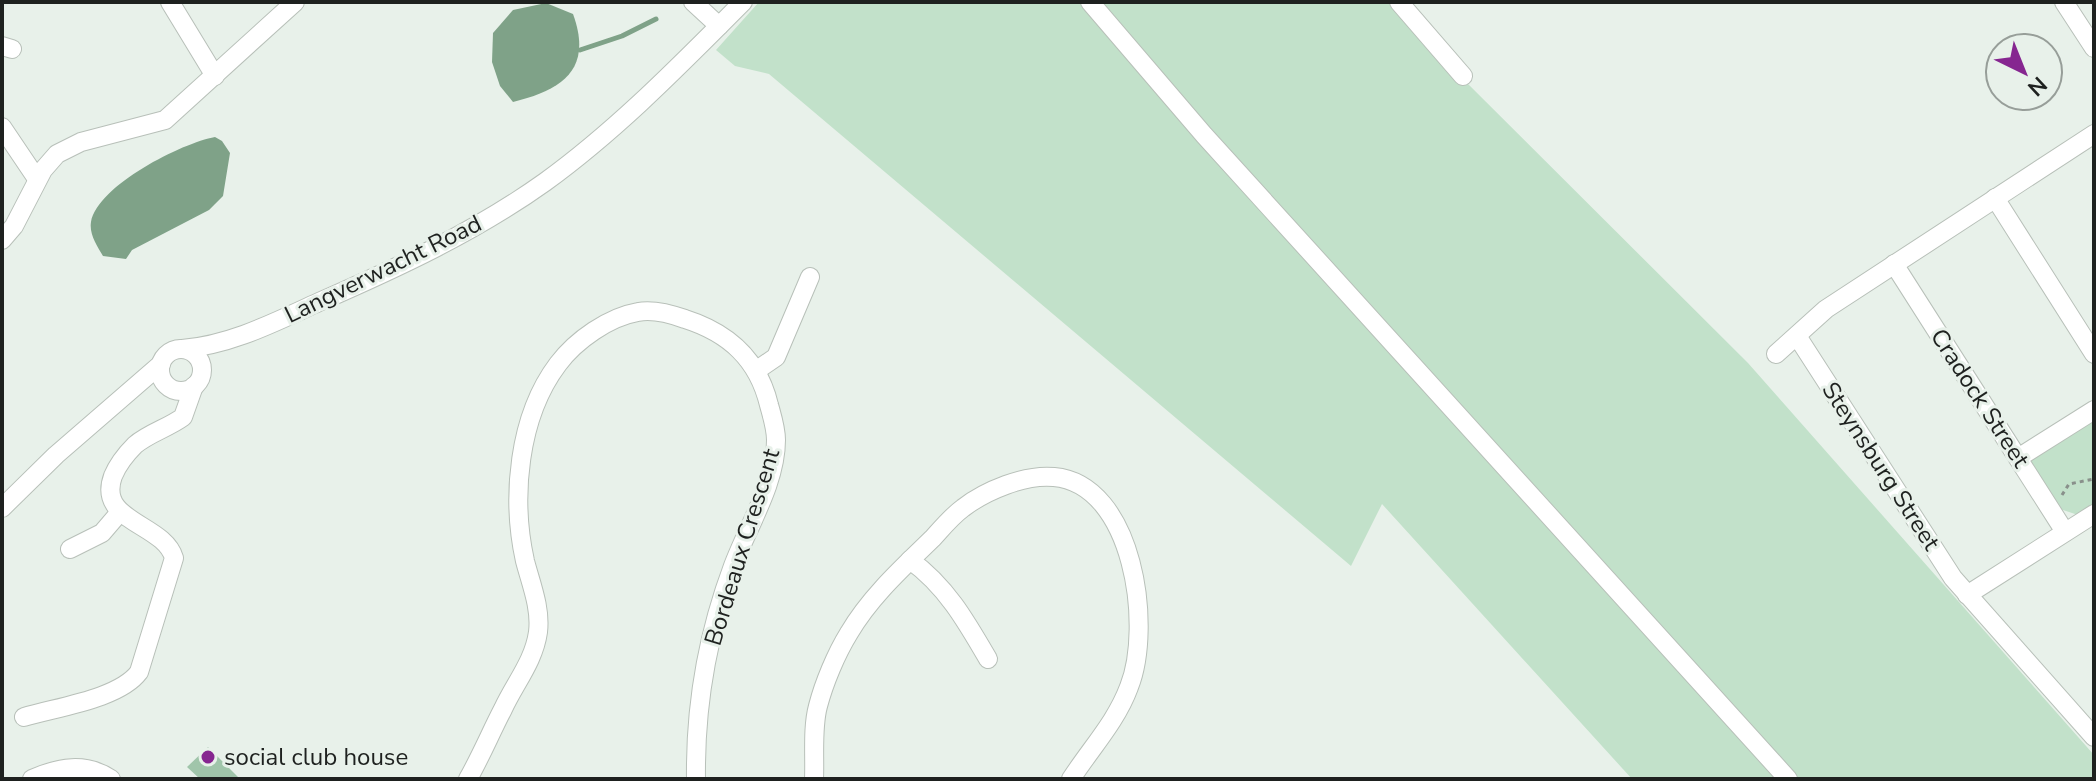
<svg xmlns="http://www.w3.org/2000/svg" width="2096" height="781" viewBox="0 0 2096 781" font-family="'Nunito Sans',sans-serif">
<style>
.green{fill:#c2e1ca}
.water{fill:#7fa288}
.lines{fill:none;stroke-linecap:round;stroke-linejoin:round}
.stream{stroke:#7fa288;stroke-width:5}
.building{fill:#a0c5aa}
.minor-casing{stroke:#b8c0b9;stroke-width:20}
.path{stroke:#89908b;stroke-width:3;stroke-dasharray:4 4;stroke-linecap:butt}
.minor{stroke:#fff;stroke-width:18}
.poi-dot{fill:#862690;stroke:#e8f1ea;stroke-width:3}
.labels{text-anchor:middle;dominant-baseline:central;stroke-width:6;stroke-linejoin:round;paint-order:stroke}
.street-label{font-size:24px;fill:#1e211f;stroke:#e8f1ea}
.poi-label{font-size:24px;fill:#1e211f;stroke:#e8f1ea;text-anchor:start}
</style>
<rect width="100%" height="100%" fill="#e8f1ea"/>
<g class="green">
<path d="M759 2H1391L1462 78 1748 363 2094 755V779H1632L1382 504 1351 566 769 74 735 66 716 50Z"/>
<path d="M2094 417V505L2078 515 2057 508 2031 464 2032 459Z"/>
</g>
<g class="water">
<path d="M546 3 573 14C593 69 563 90 513 102L500 86 492 62 493 33 513 10Z"/>
<path d="M215 137 222 141 230 153 223 196 209 210 132 250 126 259 103 256C97 246 89 234 91 222 98 185 182 143 215 137Z"/>
</g>
<g class="lines">
<path class="stream" d="M580 50 622 36 656 19"/>
</g>
<path class="building" d="M208 747 240 779H200L187 767Z"/>
<g class="lines">
<g class="minor-casing">
<g id="minor">
<path d="M170 2 215 76"/>
<path d="M693 2 719 26"/>
<path d="M1090 2 1204 135 1788 779"/>
<path d="M1399 2 1463 76"/>
<path d="M2064 2 2094 48"/>
<path d="M2 46 12 49"/>
<path d="M2 127 37 179"/>
<path d="M1995 198 2094 354"/>
<path d="M2 240 14 226 43 170 57 154 81 142 165 120 295 2"/>
<path d="M1894 264 2065 532"/>
<path d="M1797 336 1953 578 2094 737"/>
<path d="M182 349C231 345 275 322 319 302 397 268 475 232 545 182 618 129 680 65 743 2"/>
<circle cx="181" cy="370" r="21"/>
<path d="M1776 354 1826 309 2094 134"/>
<path d="M757 370 776 357 810 277"/>
<path d="M2018 458 2094 410"/>
<path d="M2 508 56 455 161 364"/>
<path d="M70 549 102 533 120 512"/>
<path d="M910 560C946 586 966 621 988 659"/>
<path d="M1967 595 2094 514"/>
<path d="M24 717C57 707 119 699 139 672L174 558C164 523 96 522 113 476 118 464 126 454 135 445 149 433 168 428 183 417L194 386"/>
<path d="M32 779C59 767 85 762 111 779"/>
<path d="M468 779C481 756 491 732 503 709 515 683 534 661 538 632 541 608 531 584 525 561 511 498 518 417 558 364 576 340 609 317 638 312 653 309 671 314 685 319 729 333 758 359 769 405 772 416 776 428 776 440 776 483 748 526 733 566 708 633 695 707 696 779"/>
<path d="M814 779C815 756 812 728 818 706 824 683 836 654 849 633 870 597 903 567 933 538 942 528 952 516 963 508 985 491 1025 474 1054 477 1134 484 1153 627 1129 687 1116 722 1091 748 1071 779"/>
</g>
</g>
<path class="path" d="M2062 495 2069 484 2094 479"/>
<use href="#minor" class="minor"/>
</g>
<circle class="poi-dot" cx="208" cy="757" r="8"/>
<g class="labels">
<g class="street-label">
<text transform="translate(383 269) rotate(-26)">Langverwacht Road</text>
<text transform="translate(1980 398) rotate(57)">Cradock Street</text>
<text transform="translate(1881 466) rotate(57)">Steynsburg Street</text>
<text transform="translate(742 547) rotate(-73)">Bordeaux Crescent</text>
</g>
<g class="poi-label">
<text x="224" y="757">social club house</text>
</g>
</g>
<rect width="2096" height="781" fill="none" stroke="#1e211f" stroke-width="8"/>
<g transform="translate(2024 72) rotate(137)"><circle r="38" fill="#e8f1ea" stroke="#979e99" stroke-width="2"/>
<path d="M0-6L14 30L0 20L-14 30Z" fill="#862690"/>
<text y="-12" font-size="22" font-weight="bold" text-anchor="middle" fill="#1e211f">N</text>
</g>
</svg>
